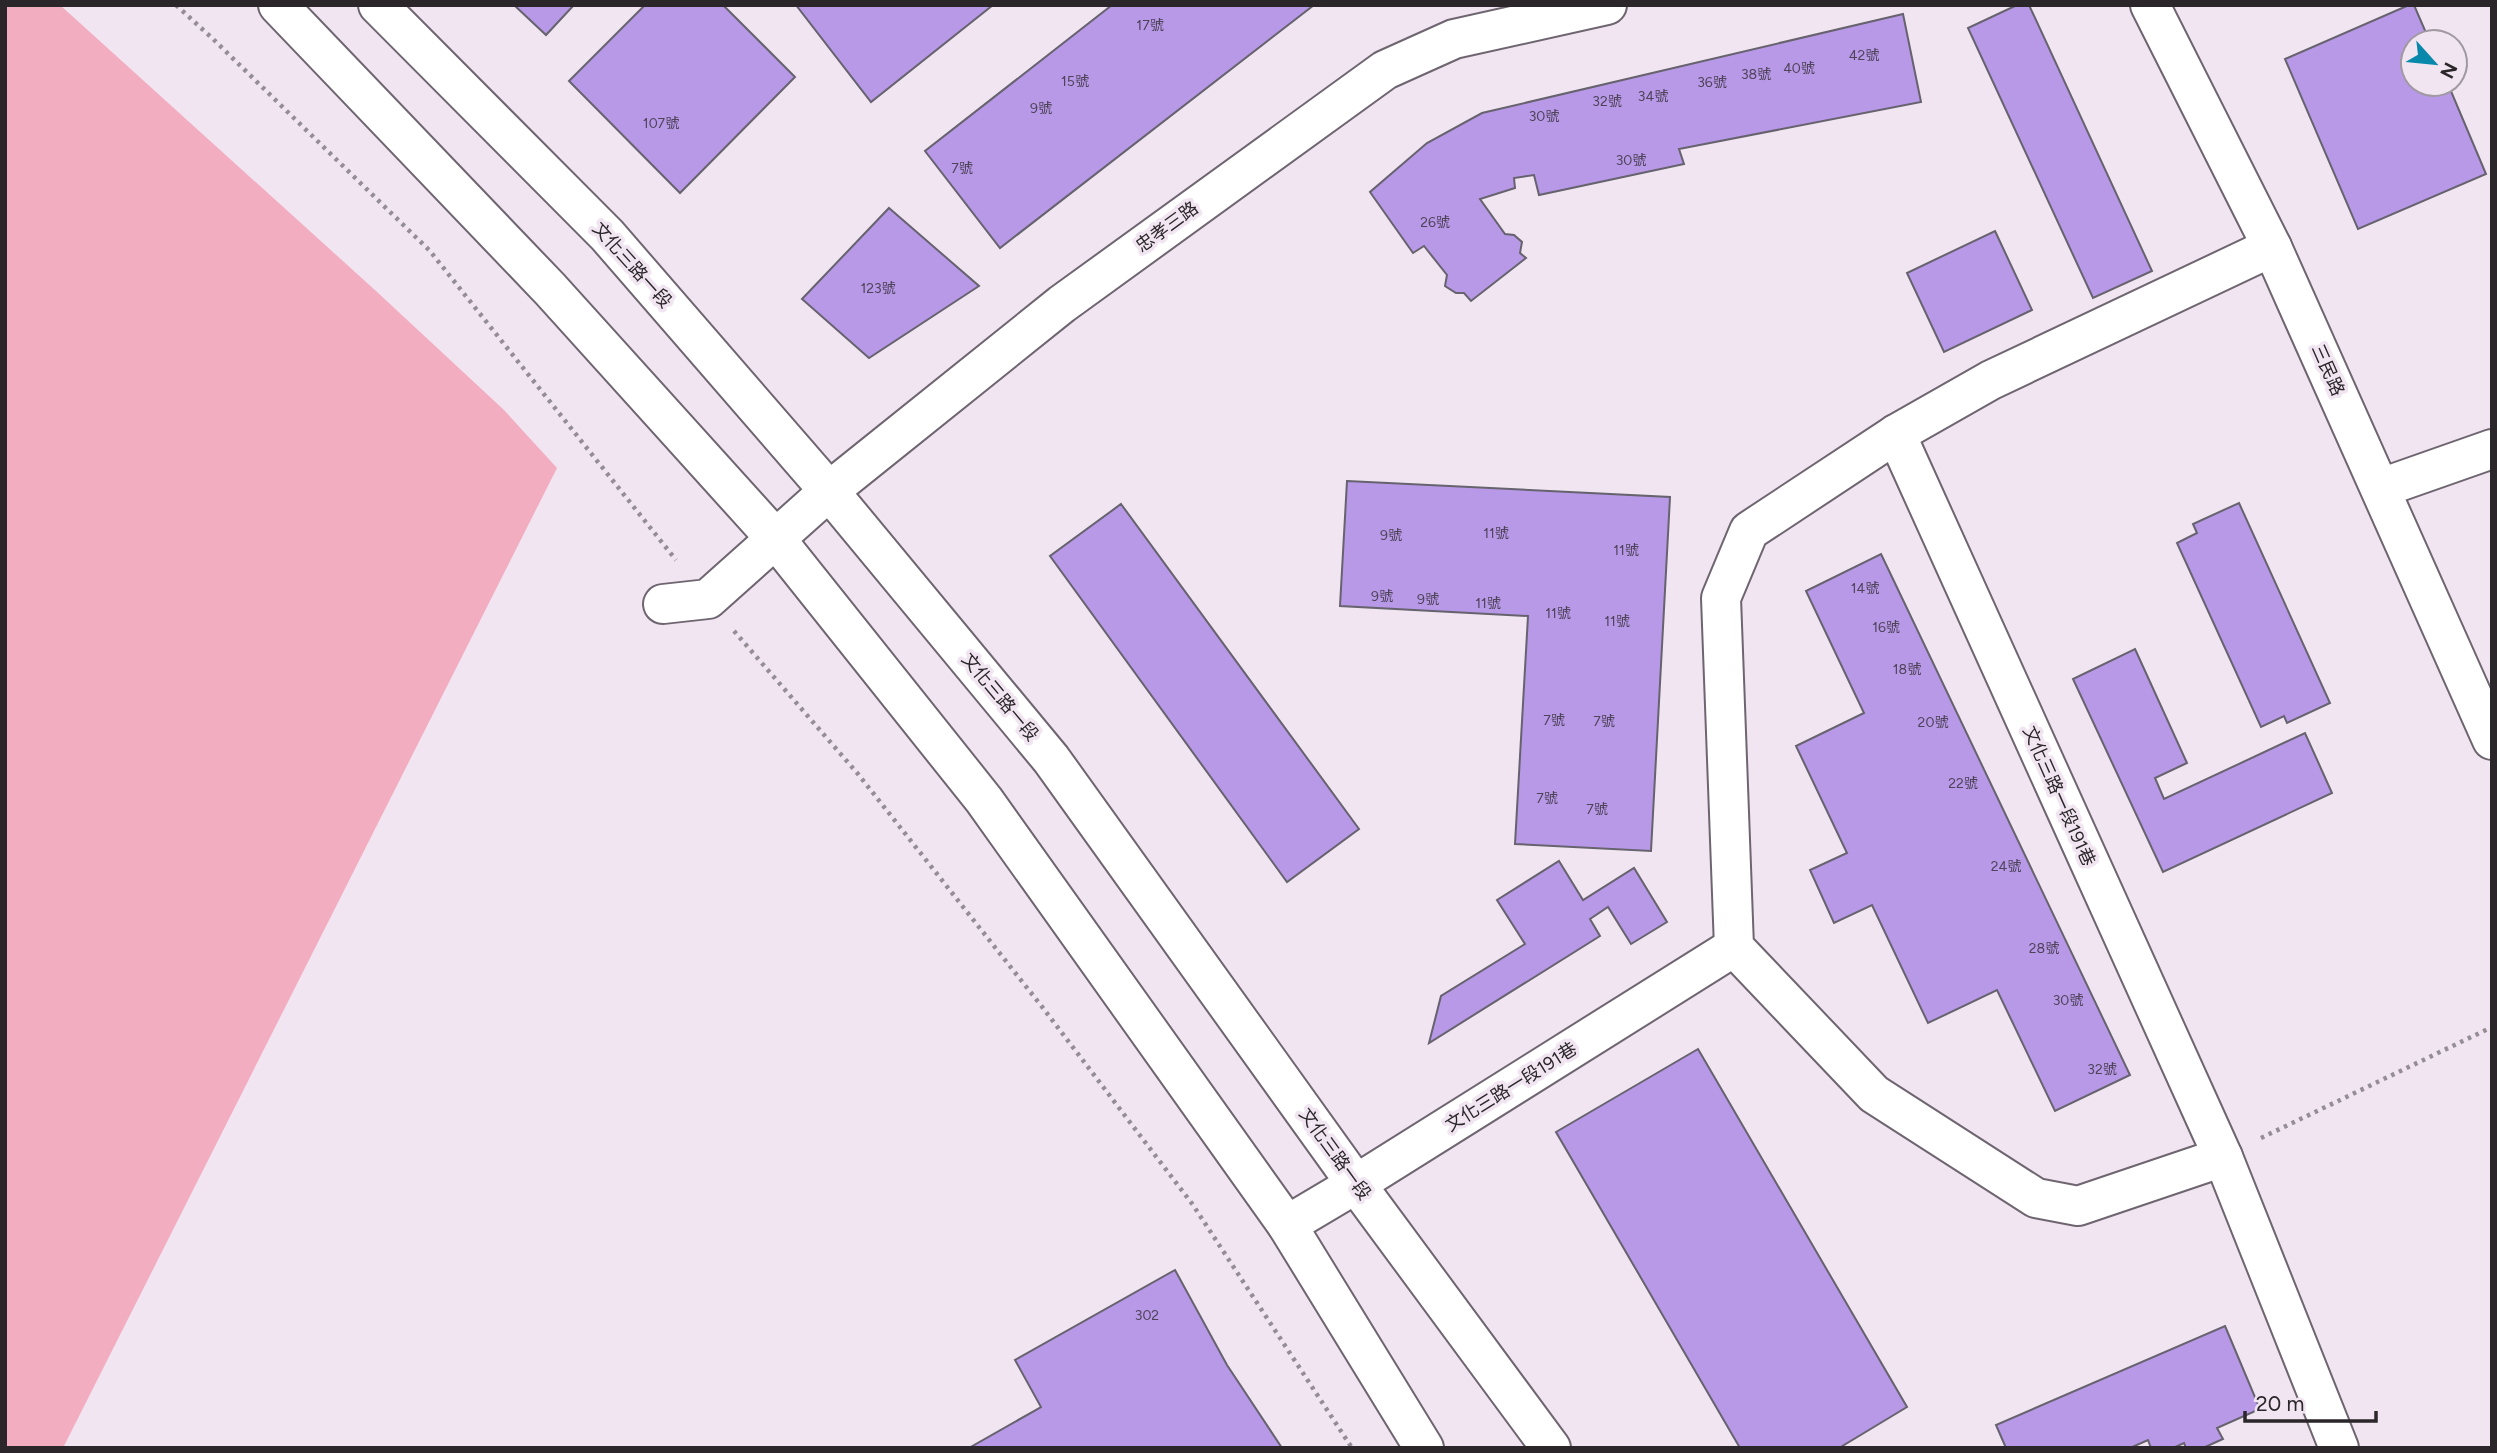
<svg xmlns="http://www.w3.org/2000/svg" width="2497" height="1453" viewBox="0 0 2497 1453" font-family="Figtree,'Noto Sans TC',sans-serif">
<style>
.green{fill:#f2adc0}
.building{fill:#b899e7;stroke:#66626e;stroke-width:2}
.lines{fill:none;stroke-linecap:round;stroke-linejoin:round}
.minor-casing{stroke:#6e6570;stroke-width:42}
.path{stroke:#958d95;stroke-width:4.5;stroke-dasharray:3.5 5;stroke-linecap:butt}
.minor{stroke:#fff;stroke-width:38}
.labels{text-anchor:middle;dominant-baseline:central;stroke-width:7;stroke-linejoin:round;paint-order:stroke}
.number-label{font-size:14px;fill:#4e4359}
.street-label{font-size:18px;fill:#2a262a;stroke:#f0e5f1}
</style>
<rect width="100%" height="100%" fill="#f0e5f1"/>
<path class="green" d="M5 5H60L376 291 504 410 557 468 63 1448H5Z"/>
<g class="building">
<path d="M514 5H574L546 35Z"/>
<path d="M645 5H723L795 77 680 193 569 81Z"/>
<path d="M796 5H993L871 102Z"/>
<path d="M1112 5H1314L1000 248 925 151Z"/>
<path d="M2017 5H2029L2152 271 2093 298 1968 28Z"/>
<path d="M2409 5H2414L2430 42H2413V84H2448L2486 174 2358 229 2285 59Z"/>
<path d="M1903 14 1921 102 1679 149 1684 164 1539 195 1534 175 1514 178 1515 188 1480 199 1505 234 1514 235 1522 242 1520 253 1526 258 1471 301 1464 293H1456L1445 286 1447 275 1424 246 1413 253 1370 192 1427 143 1482 113Z"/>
<path d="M889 208 979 286 869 358 802 299Z"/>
<path d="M1995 231 2032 310 1944 352 1907 273Z"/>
<path d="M1347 481 1670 497 1651 851 1515 844 1528 616 1340 606Z"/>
<path d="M2239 503 2330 703 2287 723 2284 716 2261 727 2177 543 2197 533 2193 524Z"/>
<path d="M1121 504 1359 829 1287 882 1050 556Z"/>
<path d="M1881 554 2130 1075 2055 1111 1997 990 1928 1023 1872 905 1834 923 1810 870 1847 853 1796 746 1864 713 1806 591Z"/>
<path d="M2135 649 2187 763 2155 778 2164 799 2305 733 2332 793 2163 872 2073 679Z"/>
<path d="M1559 861 1583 900 1634 868 1667 922 1631 944 1608 907 1590 919 1600 936 1429 1043 1441 996 1525 944 1497 900Z"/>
<path d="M1698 1049 1907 1407 1839 1448H1740L1556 1132Z"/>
<path d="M1175 1270 1227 1365 1282 1448H969L1041 1407 1015 1360Z"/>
<path d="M2225 1326 2260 1409 2217 1428 2223 1439 2203 1448H2186L2184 1443 2173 1448H2151L2148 1440 2130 1448H2006L1996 1425Z"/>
</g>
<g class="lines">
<g class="minor-casing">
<g id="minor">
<path d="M278 5 550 289 775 538 984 800 1287 1225 1424 1448"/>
<path d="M378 5 607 235 829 491 1051 759 1356 1184 1551 1448"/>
<path d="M2150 5 2272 247 2492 740"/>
<path d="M1896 434 2223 1157 2339 1448"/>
<path d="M2381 488 2492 449"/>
<path d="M663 604 708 599 829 491 1062 304 1385 70 1454 39 1607 5"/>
<path d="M2223 1157 2078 1206 2036 1198 1874 1094 1734 947 1721 598 1749 531 1896 434 1991 380 2272 247"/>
<path d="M1287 1225 1356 1184 1734 947"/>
</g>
</g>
<g class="path">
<path d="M176 5 212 38 430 251 676 560"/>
<path d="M734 631 858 774 1043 1008 1193 1205 1352 1448"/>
<path d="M2261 1138 2492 1027"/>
</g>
<use href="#minor" class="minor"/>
</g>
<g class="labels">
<g class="number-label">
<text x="1150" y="25">17號</text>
<text x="1864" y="55">42號</text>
<text x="1799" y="68">40號</text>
<text x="1756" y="74">38號</text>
<text x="1075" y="81">15號</text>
<text x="1712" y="82">36號</text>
<text x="1653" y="96">34號</text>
<text x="1607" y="101">32號</text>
<text x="1041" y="108">9號</text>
<text x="1544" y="116">30號</text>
<text x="661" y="123">107號</text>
<text x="1631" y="160">30號</text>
<text x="962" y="168">7號</text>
<text x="1435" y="222">26號</text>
<text x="878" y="288">123號</text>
<text x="1496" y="533">11號</text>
<text x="1391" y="535">9號</text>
<text x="1626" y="550">11號</text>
<text x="1865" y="588">14號</text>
<text x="1382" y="596">9號</text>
<text x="1428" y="599">9號</text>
<text x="1488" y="603">11號</text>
<text x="1558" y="613">11號</text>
<text x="1617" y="621">11號</text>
<text x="1886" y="627">16號</text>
<text x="1907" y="669">18號</text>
<text x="1554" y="720">7號</text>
<text x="1604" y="721">7號</text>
<text x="1933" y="722">20號</text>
<text x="1963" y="783">22號</text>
<text x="1547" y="798">7號</text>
<text x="1597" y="809">7號</text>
<text x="2006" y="866">24號</text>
<text x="2044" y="948">28號</text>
<text x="2068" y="1000">30號</text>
<text x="2102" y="1069">32號</text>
<text x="1147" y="1315">302</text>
</g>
<g class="street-label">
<text transform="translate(1167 227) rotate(-36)">忠孝三路</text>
<text transform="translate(632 265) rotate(48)">文化三路一段</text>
<text transform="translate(2328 370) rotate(66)">三民路</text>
<text transform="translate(1000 697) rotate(50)">文化三路一段</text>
<text transform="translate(2059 796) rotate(66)">文化三路一段191巷</text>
<text transform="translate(1511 1087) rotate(-32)">文化三路一段191巷</text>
<text transform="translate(1335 1154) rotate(54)">文化三路一段</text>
</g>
</g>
<rect width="2497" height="1453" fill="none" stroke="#2a262a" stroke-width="14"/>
<g transform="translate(2434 63) rotate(117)"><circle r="33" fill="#f0e5f1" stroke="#a199a1" stroke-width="2"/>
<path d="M0-5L12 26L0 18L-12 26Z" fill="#0888ab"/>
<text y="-10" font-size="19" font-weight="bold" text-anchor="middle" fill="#2a262a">N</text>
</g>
<path d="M2245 1411v10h131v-10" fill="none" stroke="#2a262a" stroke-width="3.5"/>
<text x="2256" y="1411" font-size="21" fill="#2a262a" stroke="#f0e5f1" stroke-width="5" paint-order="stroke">20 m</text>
</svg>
